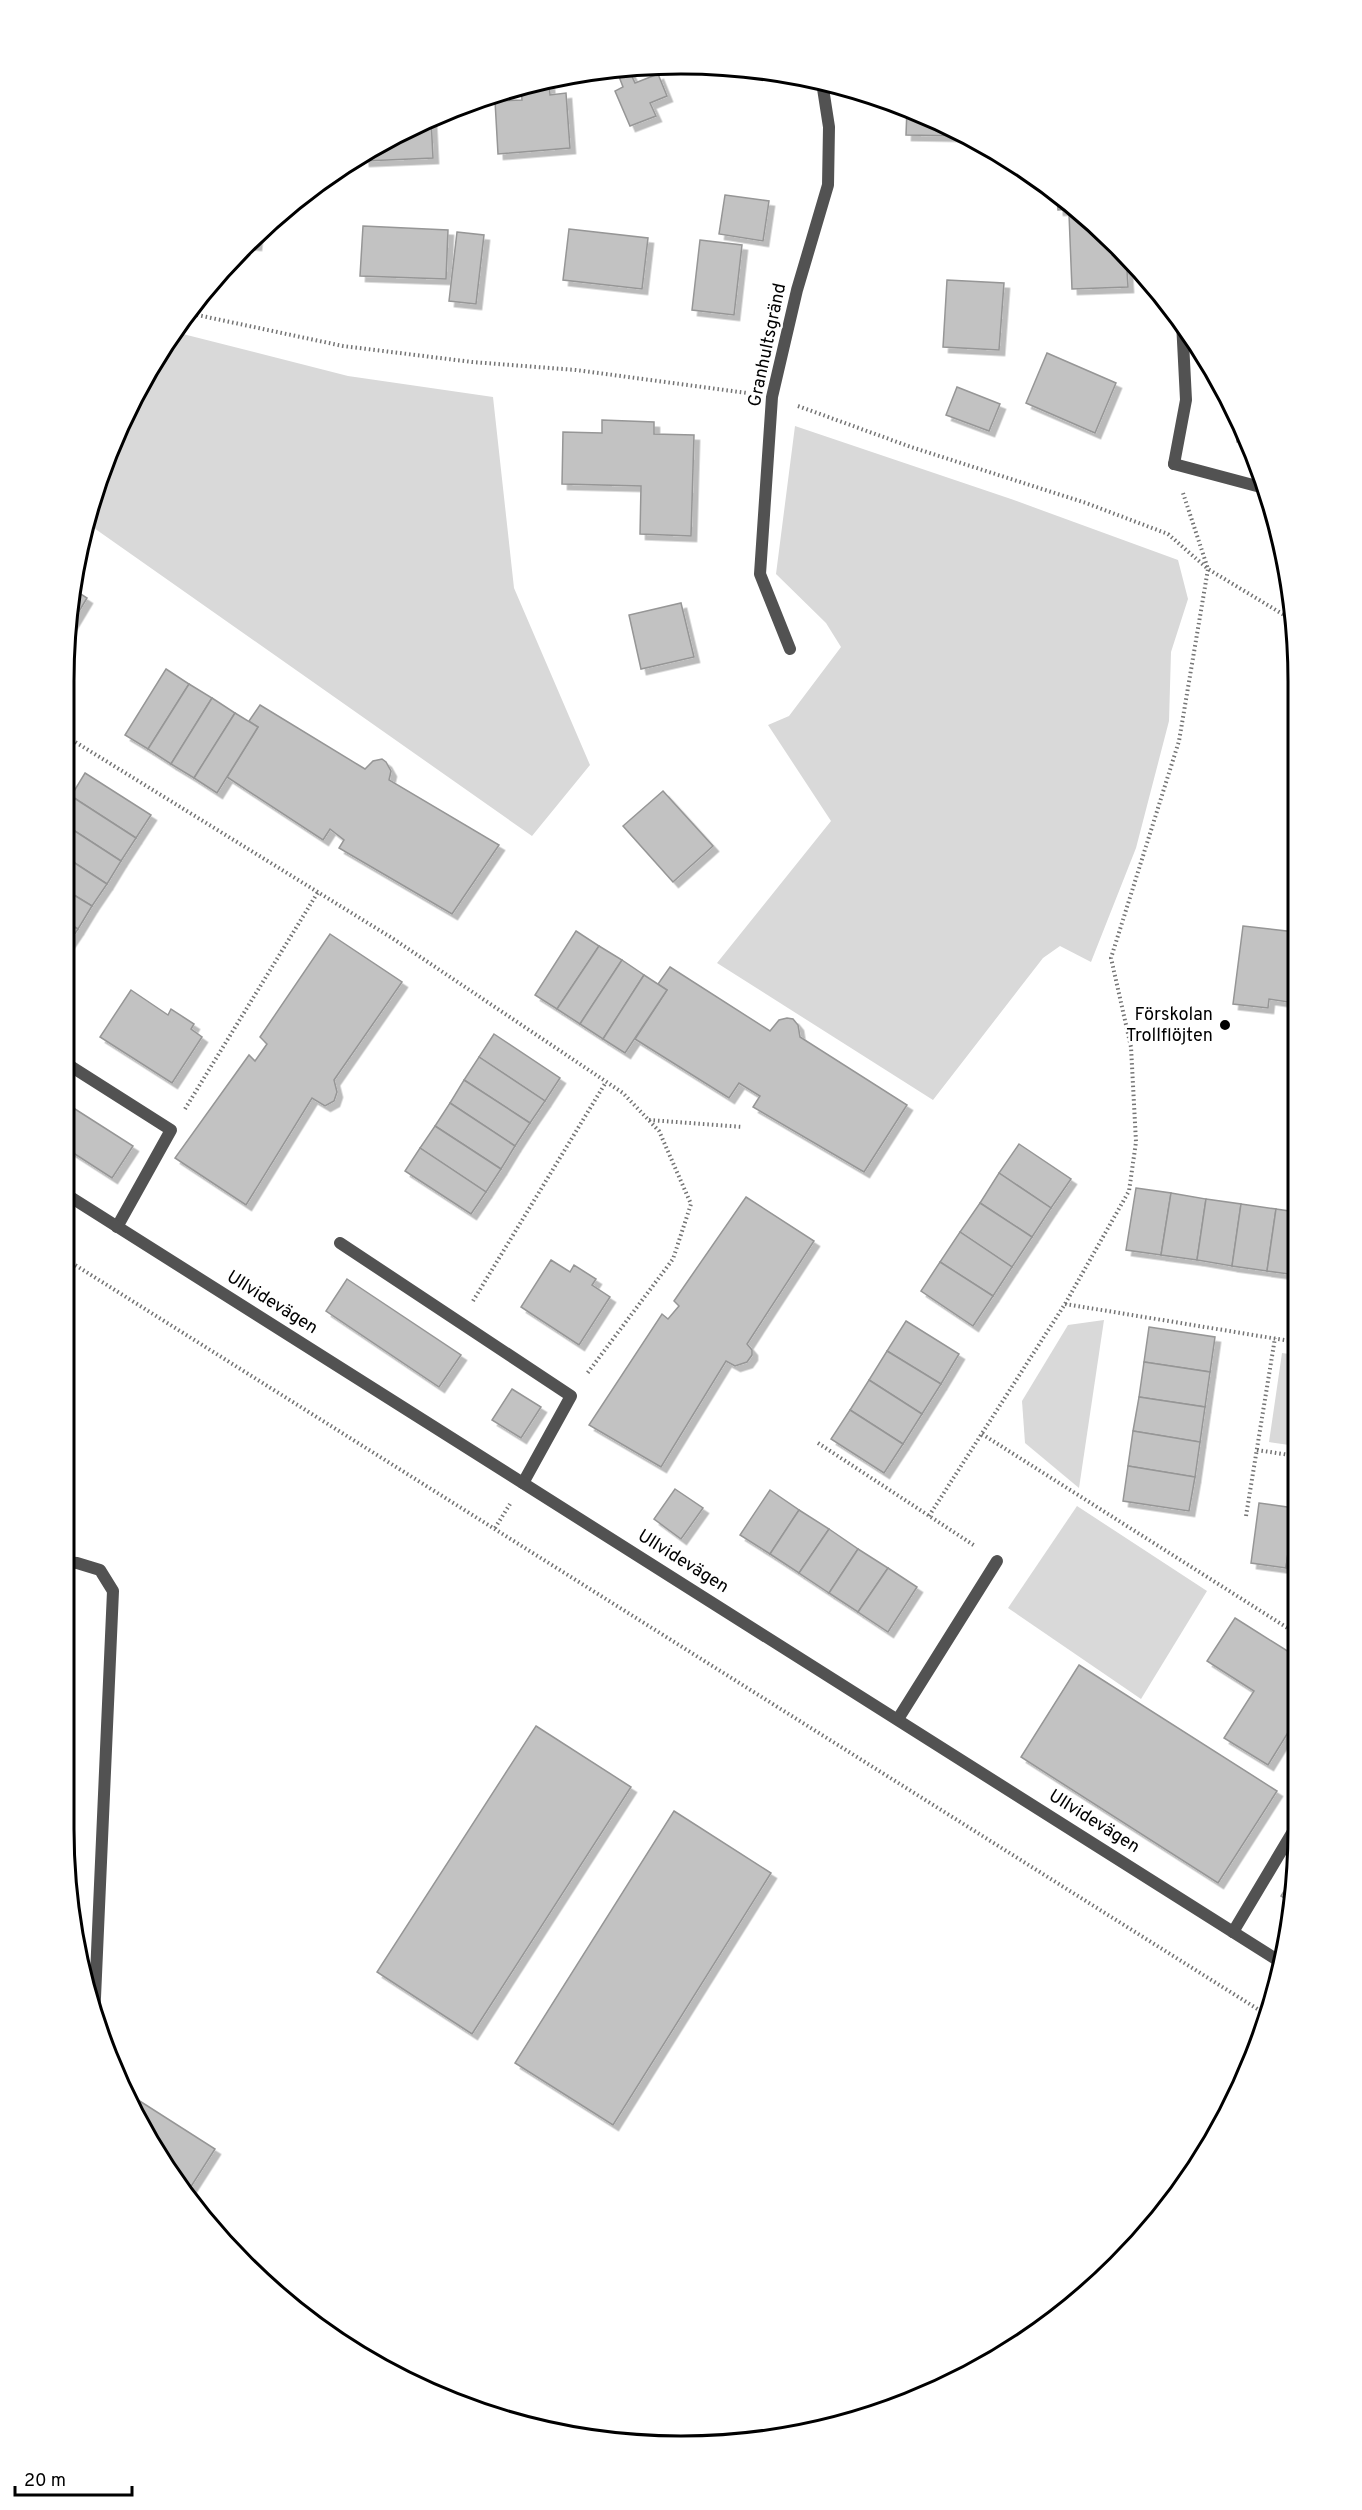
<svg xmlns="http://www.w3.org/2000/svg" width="1362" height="2510" viewBox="0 0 1362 2510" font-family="Overpass,sans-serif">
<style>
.green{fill:#d9d9d9}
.building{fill:#c2c2c2;stroke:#969696;stroke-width:1.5;filter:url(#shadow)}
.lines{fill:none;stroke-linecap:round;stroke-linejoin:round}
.path{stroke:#747474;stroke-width:4;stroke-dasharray:1.5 3;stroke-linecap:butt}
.lane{stroke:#525252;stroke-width:12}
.street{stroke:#525252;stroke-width:12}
.poi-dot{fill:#000;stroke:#fff;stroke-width:2}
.labels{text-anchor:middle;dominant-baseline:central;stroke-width:4.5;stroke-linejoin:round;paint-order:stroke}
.street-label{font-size:18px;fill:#000;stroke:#fff}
.poi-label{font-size:18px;fill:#000;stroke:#fff;text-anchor:end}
.rim{fill:none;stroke:#000;stroke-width:3}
</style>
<defs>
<filter id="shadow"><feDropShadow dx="5.5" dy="5.5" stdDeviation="0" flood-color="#0004"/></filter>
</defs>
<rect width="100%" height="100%" fill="#fff"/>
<g class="green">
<path d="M175 332 348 376 493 397 514 588 590 765 532 836 84 521 146 372Z"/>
<path d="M795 426 1011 499 1178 560 1188 599 1171 652 1169 721 1136 848 1091 962 1060 946 1043 958 933 1100 717 963 831 821 768 725 789 716 841 647 826 623 776 574Z"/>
<path d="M1104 1320 1079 1488 1025 1443 1022 1401 1068 1325Z"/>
<path d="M1282 1353 1296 1355V1446L1269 1442Z"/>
<path d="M1077 1506 1207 1591 1141 1699 1008 1608Z"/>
</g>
<g class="building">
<path d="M629 70 635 83 658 74 667 96 650 103 656 116 630 126 615 91 623 87 618 74Z"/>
<path d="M549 84 550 95 566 93 570 148 498 154 495 101 522 100 521 86Z"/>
<path d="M907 108 963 134V136L906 135Z"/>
<path d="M431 118 433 158 364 161 363 154 407 127Z"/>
<path d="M725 195 769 201 763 241 719 234Z"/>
<path d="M1057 197 1072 209 1058 210Z"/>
<path d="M1078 213 1118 244 1126 254 1128 287 1072 289 1069 214Z"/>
<path d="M363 226 448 230 446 279 360 276Z"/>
<path d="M569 229 648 238 642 289 563 280Z"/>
<path d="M457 232 484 235 476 304 449 301Z"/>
<path d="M257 235 256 245 247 244Z"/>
<path d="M700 240 742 245 734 315 692 310Z"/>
<path d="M947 280 1004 283 999 350 943 347Z"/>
<path d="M1047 353 1116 383 1095 433 1026 403Z"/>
<path d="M957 387 1000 404 989 431 946 415Z"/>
<path d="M602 420 654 422V434L694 435 691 536 640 534 641 486 562 484 563 432 602 433Z"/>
<path d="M1236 422 1246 441 1237 442Z"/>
<path d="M73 589 87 598 66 633Z"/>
<path d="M681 603 694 657 641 669 629 615Z"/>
<path d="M166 669 189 684 148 749 125 735Z"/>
<path d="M189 684 212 698 171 764 148 749Z"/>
<path d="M212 698 235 713 194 778 171 764Z"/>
<path d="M260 705 365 769 373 761 382 759 386 762 391 771 389 780 499 845 452 914 339 848 344 840 330 829 323 840 227 777 258 727 249 721Z"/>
<path d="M235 713 258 727 217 793 194 778Z"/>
<path d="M85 773 151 815 136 838 71 796Z"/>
<path d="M663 791 713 846 673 882 623 826Z"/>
<path d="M71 796 136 838 121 861 64 824V807Z"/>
<path d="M64 824 121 861 107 884 64 856Z"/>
<path d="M64 856 107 884 92 906 64 889Z"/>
<path d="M64 889 92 906 78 929 64 921Z"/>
<path d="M64 921 78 929 64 950Z"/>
<path d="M1243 926 1295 932V1003L1269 999 1268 1008 1233 1004Z"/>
<path d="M576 931 599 946 557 1009 535 995Z"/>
<path d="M330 934 402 982 334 1080 337 1092 334 1101 325 1106 312 1098 246 1205 175 1158 249 1055 255 1061 267 1044 260 1037Z"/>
<path d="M599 946 622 960 580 1024 557 1009Z"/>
<path d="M622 960 644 975 603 1039 580 1024Z"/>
<path d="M670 967 770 1031 779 1020 787 1018 793 1019 798 1025 800 1037 907 1105 864 1172 753 1107 760 1096 739 1083 729 1098 635 1039 667 990 658 984Z"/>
<path d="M644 975 667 990 625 1053 603 1039Z"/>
<path d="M131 990 168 1015 171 1009 194 1024 191 1029 202 1037 172 1083 100 1037Z"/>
<path d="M494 1034 560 1078 545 1101 479 1057Z"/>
<path d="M479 1057 545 1101 530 1123 464 1080Z"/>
<path d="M464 1080 530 1123 515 1146 450 1103Z"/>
<path d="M64 1102 133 1146 112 1178 64 1147Z"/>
<path d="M450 1103 515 1146 501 1169 435 1126Z"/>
<path d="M435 1126 501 1169 486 1192 420 1148Z"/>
<path d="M1019 1144 1071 1179 1051 1208 999 1173Z"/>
<path d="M420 1148 486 1192 471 1214 405 1171Z"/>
<path d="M999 1173 1051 1208 1032 1237 980 1203Z"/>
<path d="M1136 1188 1171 1193 1161 1255 1126 1250Z"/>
<path d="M1171 1193 1206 1199 1197 1260 1161 1255Z"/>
<path d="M746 1197 814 1241 747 1344 752 1350V1355L747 1362 735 1366 726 1361 661 1467 589 1425 662 1314 668 1319 679 1306 674 1301Z"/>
<path d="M1206 1199 1241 1204 1232 1266 1197 1260Z"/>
<path d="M980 1203 1032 1237 1012 1267 960 1232Z"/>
<path d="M1241 1204 1276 1209 1267 1271 1232 1266Z"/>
<path d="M1276 1209 1296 1212V1275L1267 1271Z"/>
<path d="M960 1232 1012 1267 993 1296 940 1262Z"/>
<path d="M551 1260 570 1272 574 1265 596 1279 592 1285 610 1297 579 1345 521 1307Z"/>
<path d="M940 1262 993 1296 973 1326 921 1291Z"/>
<path d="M347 1279 461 1355 439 1387 326 1311Z"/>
<path d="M906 1321 959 1354 941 1384 887 1351Z"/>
<path d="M1149 1327 1215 1337 1210 1372 1144 1362Z"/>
<path d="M887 1351 941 1384 922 1414 869 1380Z"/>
<path d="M1144 1362 1210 1372 1205 1407 1139 1397Z"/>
<path d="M869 1380 922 1414 903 1444 850 1410Z"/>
<path d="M512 1389 541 1407 521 1438 492 1420Z"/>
<path d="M1139 1397 1205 1407 1200 1442 1133 1431Z"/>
<path d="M850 1410 903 1444 884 1473 831 1439Z"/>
<path d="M1133 1431 1200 1442 1195 1477 1128 1466Z"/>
<path d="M1128 1466 1195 1477 1189 1511 1123 1501Z"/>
<path d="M675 1489 703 1508 681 1539 654 1519Z"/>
<path d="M770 1490 799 1510 770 1554 740 1535Z"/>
<path d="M1259 1503 1294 1508 1286 1568 1251 1563Z"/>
<path d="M1294 1508H1297V1570L1286 1568Z"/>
<path d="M799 1510 829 1529 799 1573 770 1554Z"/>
<path d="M829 1529 858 1549 829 1593 799 1573Z"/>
<path d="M858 1549 888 1568 858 1612 829 1593Z"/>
<path d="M888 1568 917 1587 888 1632 858 1612Z"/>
<path d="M1235 1618 1297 1657V1718L1268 1765 1224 1738 1254 1691 1207 1661Z"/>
<path d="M1079 1665 1277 1791 1218 1883 1021 1757Z"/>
<path d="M536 1726 631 1787 472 2034 377 1972Z"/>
<path d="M674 1811 771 1873 613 2125 515 2063Z"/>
<path d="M1298 1869 1292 1903 1281 1896Z"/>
<path d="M124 2091 215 2149 185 2196 146 2138Z"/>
</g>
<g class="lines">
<g class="path">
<path d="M188 313 343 346 472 362 576 370 747 393"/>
<path d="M798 406 911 447 1086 503 1168 534 1208 569 1179 741 1111 958 1131 1047 1136 1142 1129 1191 1065 1304"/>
<path d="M1183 493 1208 569 1294 621"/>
<path d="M64 735 392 938 623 1093 659 1131 691 1204 673 1259 586 1375"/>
<path d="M185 1109 318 892"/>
<path d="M649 1120 743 1127"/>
<path d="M64 1258 1267 2015"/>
<path d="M473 1301 606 1082"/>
<path d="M982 1434 1297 1634"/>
<path d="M818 1443 975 1546"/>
<path d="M1257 1450 1296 1456"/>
<path d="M929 1516 1065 1304 1296 1342"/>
<path d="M1246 1516 1275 1338"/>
<path d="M495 1528 510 1504"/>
</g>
<g class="lane">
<path d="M1174 464 1268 489"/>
<path d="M64 1062 171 1130 117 1227"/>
<path d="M340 1243 571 1396 523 1483"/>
<path d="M63 1562 77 1563 100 1570 113 1591 94 2020"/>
<path d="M898 1719 997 1561"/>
<path d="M1233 1932 1298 1823"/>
</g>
<g class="street">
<path d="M1174 464 1186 400 1182 322"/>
<path d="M790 649 760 574 772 397 797 290 828 185 829 127 822 82"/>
<path d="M64 1193 1282 1963"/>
</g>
</g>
<circle class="poi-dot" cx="1225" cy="1025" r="6"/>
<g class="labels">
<g class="street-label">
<text transform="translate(768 345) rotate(-78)">Granhultsgränd</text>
<text transform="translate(272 1303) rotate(32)">Ullvidevägen</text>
<text transform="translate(683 1562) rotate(32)">Ullvidevägen</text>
<text transform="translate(1094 1822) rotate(32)">Ullvidevägen</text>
</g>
<g class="poi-label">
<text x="1213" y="1015">Förskolan<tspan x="1213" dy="21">Trollflöjten</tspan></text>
</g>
</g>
<path d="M0 0H1362V2510H0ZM681 74H681A607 607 0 0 1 1288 681V1829A607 607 0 0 1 681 2436H681A607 607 0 0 1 74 1829V681A607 607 0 0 1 681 74Z" fill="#fff" fill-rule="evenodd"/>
<path class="rim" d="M681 74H681A607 607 0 0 1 1288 681V1829A607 607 0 0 1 681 2436H681A607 607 0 0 1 74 1829V681A607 607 0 0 1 681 74Z"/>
<path d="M15 2486v9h117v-9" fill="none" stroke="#000000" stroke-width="3"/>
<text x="24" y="2486" font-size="18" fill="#000000" stroke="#ffffff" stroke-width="4.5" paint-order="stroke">20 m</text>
</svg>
